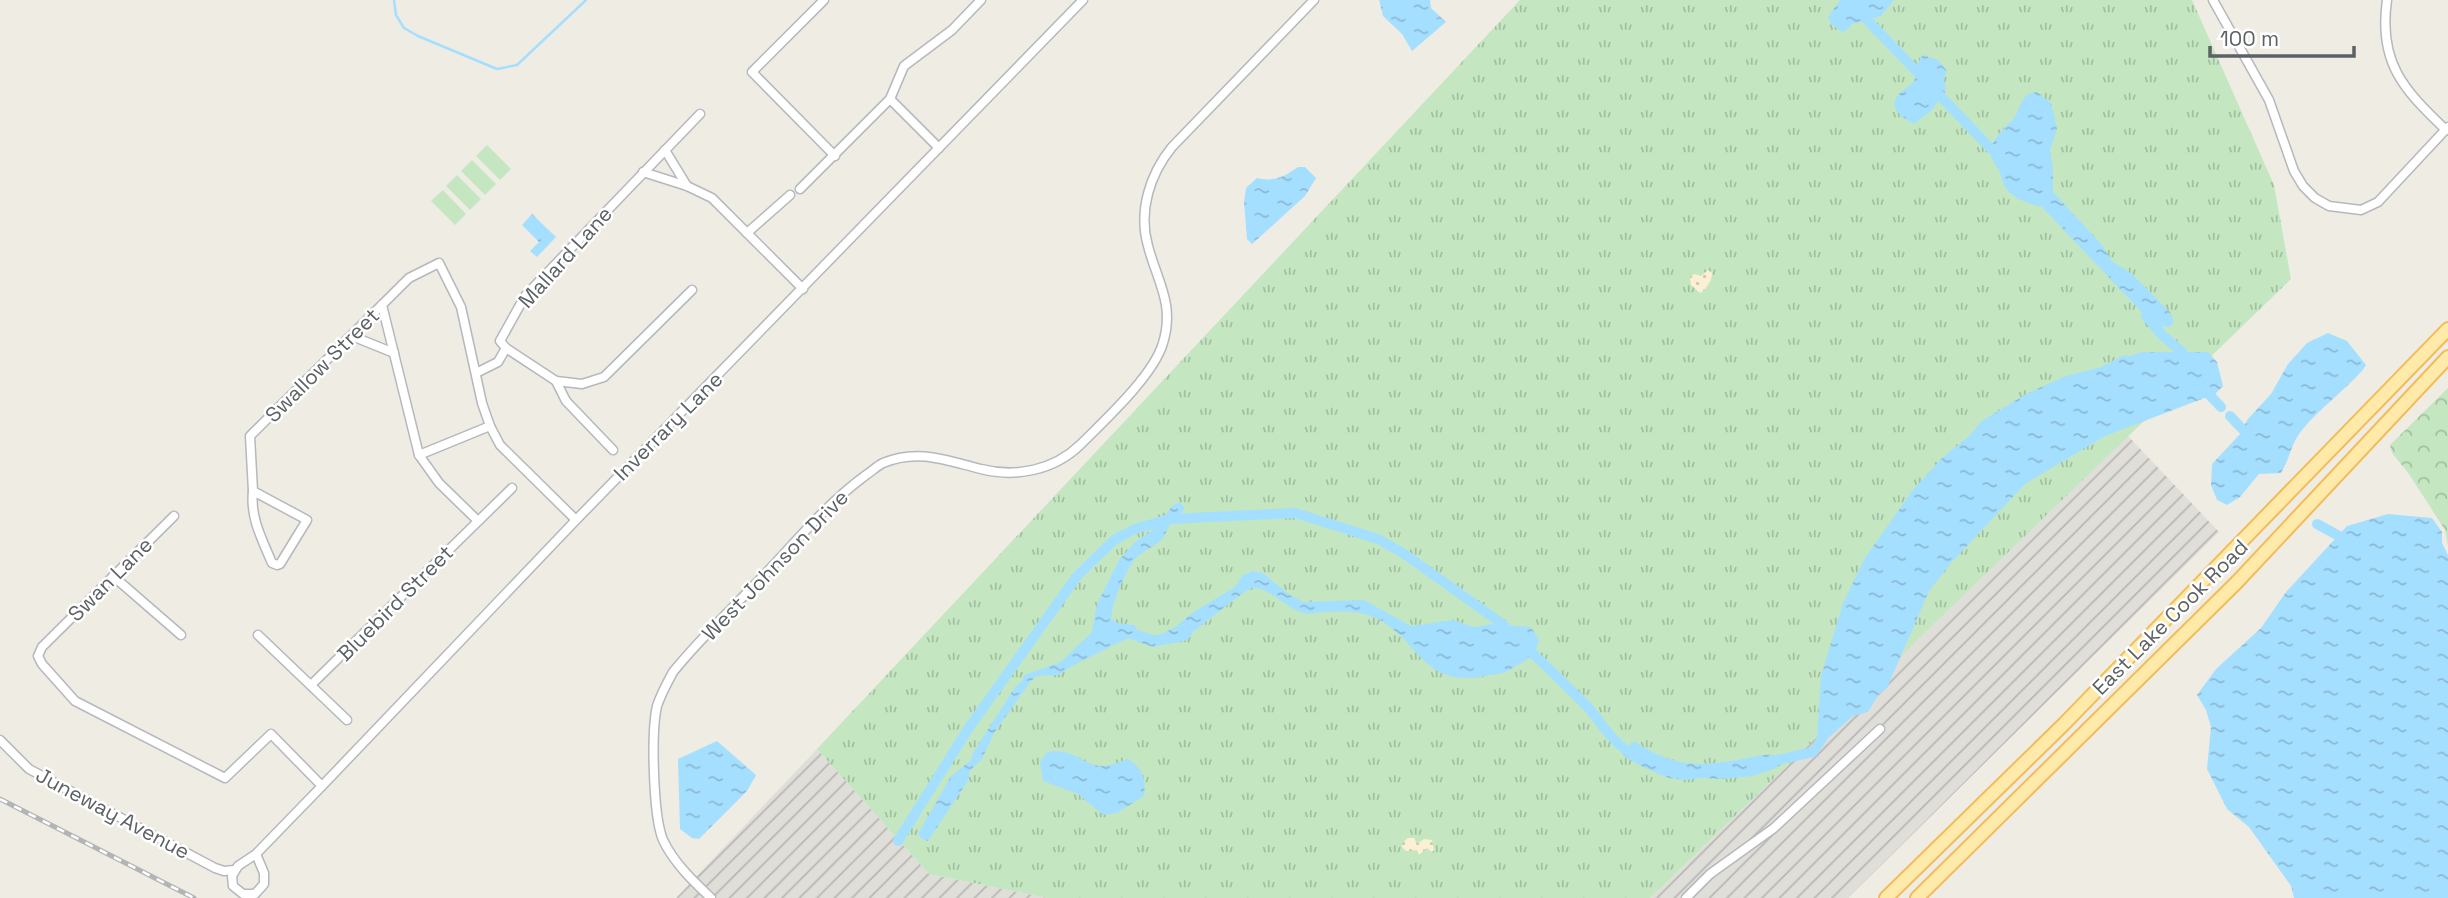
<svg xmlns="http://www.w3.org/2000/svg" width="2448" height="898" viewBox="0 0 2448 898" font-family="'Space Grotesk',sans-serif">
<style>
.industrial{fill:url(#industrial-furrows)}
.grass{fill:url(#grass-tufts)}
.forest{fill:url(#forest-crowns)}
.sand{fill:url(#sand-dots)}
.pitch{fill:#c4e7c1}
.water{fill:url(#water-ripples)}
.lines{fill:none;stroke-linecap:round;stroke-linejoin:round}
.stream{stroke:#a5dfff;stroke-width:2.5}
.canal{stroke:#a5dfff;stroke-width:10}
.minor-casing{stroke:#b5b8bc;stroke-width:11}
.primary-casing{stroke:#f3bc59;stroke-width:16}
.minor{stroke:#fff;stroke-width:8}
.primary{stroke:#ffeaaa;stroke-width:12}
.rail-casing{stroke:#b3b4b5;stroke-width:5}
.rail{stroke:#fff;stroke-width:2.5;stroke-dasharray:8;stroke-linecap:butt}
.labels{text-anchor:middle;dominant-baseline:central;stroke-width:5;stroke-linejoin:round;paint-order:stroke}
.street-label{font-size:21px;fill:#5c6165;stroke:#fff}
</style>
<defs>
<pattern id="industrial-furrows" width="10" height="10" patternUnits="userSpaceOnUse" patternTransform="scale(1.75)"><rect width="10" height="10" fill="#e0ded9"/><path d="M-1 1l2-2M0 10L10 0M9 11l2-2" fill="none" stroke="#b9b7b4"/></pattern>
<pattern id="grass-tufts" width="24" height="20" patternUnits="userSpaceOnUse" patternTransform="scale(1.75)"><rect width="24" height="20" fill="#c4e7c1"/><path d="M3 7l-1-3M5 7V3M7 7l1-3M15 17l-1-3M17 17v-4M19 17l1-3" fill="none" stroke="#a2bfa0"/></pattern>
<pattern id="forest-crowns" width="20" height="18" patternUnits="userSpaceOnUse" patternTransform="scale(1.75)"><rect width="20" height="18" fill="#c4e7c1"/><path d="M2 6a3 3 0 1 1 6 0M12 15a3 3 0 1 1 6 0" fill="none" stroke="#a2bfa0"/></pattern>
<pattern id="sand-dots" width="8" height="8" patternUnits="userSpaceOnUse" patternTransform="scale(1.75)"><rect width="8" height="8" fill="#fbefd4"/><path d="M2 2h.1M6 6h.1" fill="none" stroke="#cec5b0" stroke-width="1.8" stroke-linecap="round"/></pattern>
<pattern id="water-ripples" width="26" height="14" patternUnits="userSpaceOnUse" patternTransform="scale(1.75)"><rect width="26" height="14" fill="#a5dfff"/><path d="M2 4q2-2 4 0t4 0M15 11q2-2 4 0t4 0" fill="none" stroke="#8ab8d2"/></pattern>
</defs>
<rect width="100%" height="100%" fill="#efece4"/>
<g class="industrial">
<path d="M2128 436 2219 532 1848 898H1650Z"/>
<path d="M817 749 929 874 1048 898H676Z"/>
</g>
<path class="grass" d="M1520 0H2192L2274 185 2291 279 1650 898H1048L929 874 817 749Z"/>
<path class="forest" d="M2448 388V546L2445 530 2409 474 2392 453 2390 445Z"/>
<g class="sand">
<path d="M1708 270 1712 273C1713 279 1705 291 1700 293L1691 285 1690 277 1694 274 1701 276Z"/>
<path d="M1408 838H1414L1417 844 1424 839 1432 840 1434 850 1432 852 1427 848 1419 855 1417 850 1406 851 1402 847V843Z"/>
</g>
<g class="pitch">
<path d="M487 145 511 169 500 180 476 156Z"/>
<path d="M472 160 496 184 485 195 461 171Z"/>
<path d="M457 175 481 199 470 210 446 186Z"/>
<path d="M443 190 466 214 455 225 431 201Z"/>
</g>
<g class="water">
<path d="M1379 0H1430L1431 8 1446 22 1412 51 1402 34 1383 16Z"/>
<path d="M1840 0H1894L1881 16 1852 24 1847 30 1842 32 1831 24 1828 17Z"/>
<path d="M1923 55 1938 60 1947 71 1944 78 1946 91 1931 111 1914 124C1906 120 1889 110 1896 98 1899 92 1908 88 1913 82 1919 73 1915 63 1923 55Z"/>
<path d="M2037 92 2051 103 2057 128 2050 151 2053 167V192L2102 245 2112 261 2132 274 2170 312 2174 322 2169 327 2155 326 2042 207C2028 203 2014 200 2005 187 2001 181 2002 173 1997 167 1991 158 1988 154 1993 143 1998 131 2014 121 2017 113 2022 102 2022 94 2037 92Z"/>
<path d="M1298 167H1305L1316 178 1305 196 1252 244 1247 239 1244 202 1246 188 1257 178C1274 182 1284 177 1298 167Z"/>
<path d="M532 214 556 237 537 257 530 251 539 242 522 225Z"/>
<path d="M2328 333 2347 341 2366 365 2362 371C2344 391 2320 408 2303 429 2291 442 2290 459 2281 473L2259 474 2240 497 2227 505 2217 500 2211 485 2212 464 2242 432 2247 420 2271 394 2288 364 2307 343Z"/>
<path d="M2142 352H2208L2217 362 2223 386 2215 394 2105 436 2025 484 1951 563 1929 591 1887 688 1879 694 1868 712 1853 716 1826 740 1817 737 1821 676 1843 603 1865 558 1912 491 1943 457 1968 437 1982 421 2026 394 2066 376 2101 367 2124 355 2130 356Z"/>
<path d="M1180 502 1185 509C1180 514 1174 519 1170 525 1166 530 1166 535 1162 539 1155 546 1147 549 1139 555 1127 565 1112 603 1111 619L1118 623 1134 625 1138 630 1154 635 1162 634 1177 626 1192 613 1235 587 1242 576 1252 571 1263 573 1290 595 1303 602 1364 600 1411 626 1453 620 1474 627 1492 624 1531 627 1539 640C1535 660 1525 660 1511 669 1504 674 1495 674 1486 676 1422 688 1421 642 1378 619 1364 611 1341 611 1325 612 1318 612 1311 615 1304 613 1286 609 1269 586 1252 588 1246 589 1201 626 1193 632L1188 640 1153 647 1128 638 1072 666 1059 675 1037 676 1031 681 994 733 982 759 969 772V779L928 841 922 839 918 834 951 776 971 760 973 753 1015 687 1022 681 1024 675 1061 662 1092 632 1097 604 1119 560 1136 541 1157 527 1172 506Z"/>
<path d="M2388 514 2432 518 2442 532V543L2448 555V898H2294L2291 886 2249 827 2227 809 2207 769 2211 727 2206 710 2197 695 2216 669 2261 628 2286 592 2347 526Z"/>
<path d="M717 741 756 775 747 791 699 839 692 838 680 829 678 759Z"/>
<path d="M1634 741C1673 767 1697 767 1742 759 1759 756 1767 752 1785 757V762L1774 769 1752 776 1722 779 1703 778 1684 780 1669 778 1645 768 1623 756 1622 752Z"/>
<path d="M1054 751C1075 750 1085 766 1102 766 1110 766 1121 761 1129 759 1143 771 1146 777 1144 796L1117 813 1103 815 1078 794 1043 781 1040 762 1046 753Z"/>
</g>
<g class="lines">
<path class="stream" d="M394 0 396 15 404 28 418 36 497 69 517 65 586 0"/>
<g class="canal">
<path d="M1848 0 1998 156"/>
<path d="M2146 316 2162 335 2182 352 2187 362"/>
<path d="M2202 387 2221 407"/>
<path d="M2230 416 2250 437"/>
<path d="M2317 524 2339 536"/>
<path d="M1525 646C1545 665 1565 684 1585 704 1601 721 1613 746 1636 755"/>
<path d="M1773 761 1813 752 1822 739"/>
<path d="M898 841 968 729 1077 576 1114 540 1135 529 1169 519 1295 513 1378 539 1403 553 1501 623 1511 633"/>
</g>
<g class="minor-casing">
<g id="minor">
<path d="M824 0 752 72 835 156"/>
<path d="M2213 0 2269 100 2294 171 2303 186 2315 198 2329 206 2361 210 2378 202 2448 127"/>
<path d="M2387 0C2378 63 2404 90 2446 130"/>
<path d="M890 99 939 148"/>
<path d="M665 150 687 186"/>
<path d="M643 172 687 186 712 198 803 289"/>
<path d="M800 189 890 99 904 66 952 30 981 0"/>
<path d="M747 233 790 195"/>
<path d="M692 290 604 377 582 384 556 381 506 348 500 341 525 296 700 114"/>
<path d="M382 305 419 455 439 483 478 521"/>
<path d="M352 336 394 353"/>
<path d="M476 373 498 362 506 348"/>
<path d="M556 381 566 401 613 450"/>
<path d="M419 455 490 426"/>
<path d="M253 491 250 436 409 278 439 263 461 307 482 403 490 426 500 445 576 520"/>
<path d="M253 491 307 520 280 564 277 565 272 563C262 539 250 518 253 491Z"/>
<path d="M174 516 42 647 38 656 42 664 75 701 225 778 271 734 322 786"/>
<path d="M113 576 181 635"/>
<path d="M258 635 347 720"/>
<path d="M311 685 512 488"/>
<path d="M0 740 29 769 215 868 224 871 234 870"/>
<path d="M256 854 264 873V884L255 894H243L233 886 232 876 238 866 256 854 322 786 576 520 1083 0"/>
<path d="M711 898C693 881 674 863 663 840 653 816 651 732 657 706 661 694 667 683 673 672 702 636 736 605 768 571 799 538 829 502 866 475 872 471 877 466 883 463 918 448 948 461 981 469 1016 478 1054 470 1080 445 1104 421 1154 375 1163 343 1175 304 1157 281 1148 246 1138 211 1150 174 1172 147L1314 0"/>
<path d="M1686 898 1710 874 1774 828 1880 729"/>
</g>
</g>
<g class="primary-casing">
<g id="primary">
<path d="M1886 898 2064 724 2448 329"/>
<path d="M1917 898 2237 582 2448 357"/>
</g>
</g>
<use href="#minor" class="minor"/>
<use href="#primary" class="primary"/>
<g class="rail-casing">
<path id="rail" d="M0 799 194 898"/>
</g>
<use href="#rail" class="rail"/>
</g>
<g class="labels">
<g class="street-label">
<text transform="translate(565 257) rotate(-48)">Mallard Lane</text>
<text transform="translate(322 365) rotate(-45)">Swallow Street</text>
<text transform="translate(668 426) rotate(-45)">Inverrary Lane</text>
<text transform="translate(775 565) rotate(-46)">West Johnson Drive</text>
<text transform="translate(110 579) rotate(-45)">Swan Lane</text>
<text transform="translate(395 603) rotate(-45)">Bluebird Street</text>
<text transform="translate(2170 617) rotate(-45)">East Lake Cook Road</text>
<text transform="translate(113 813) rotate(28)">Juneway Avenue</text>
</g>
</g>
<path d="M2210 46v10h144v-10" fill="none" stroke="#5c6165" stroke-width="3.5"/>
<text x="2220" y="46" font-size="21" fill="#5c6165" stroke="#ffffff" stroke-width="5" paint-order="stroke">100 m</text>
</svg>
